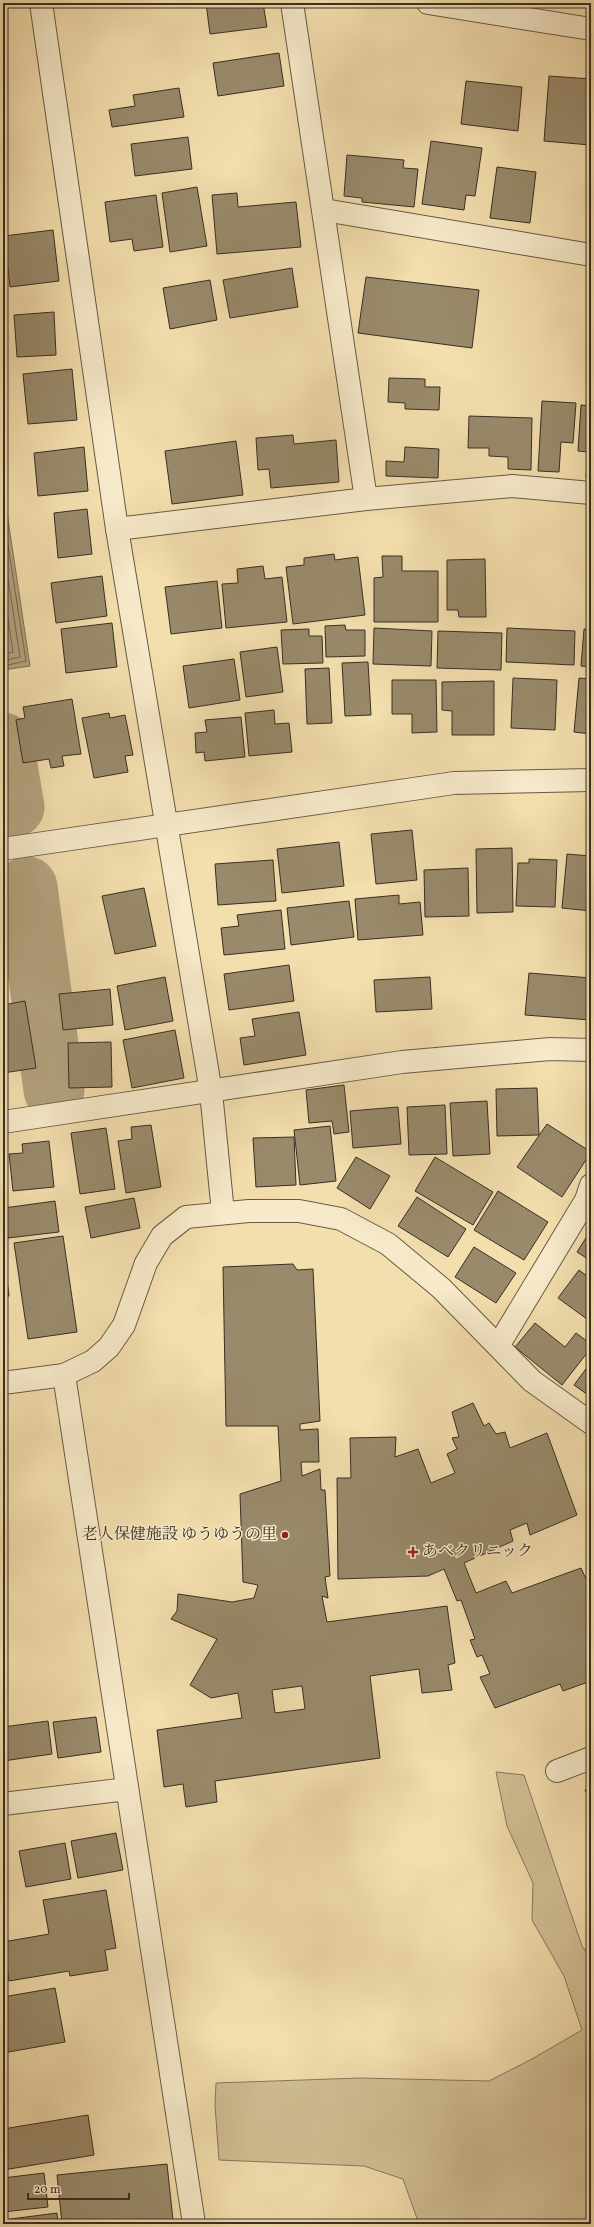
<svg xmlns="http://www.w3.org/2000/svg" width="594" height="2227" viewBox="0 0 594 2227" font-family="Vollkorn,'Noto Serif JP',serif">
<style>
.green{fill:#d3c096;stroke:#86785d}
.water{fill:#b3a27e;stroke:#82745a}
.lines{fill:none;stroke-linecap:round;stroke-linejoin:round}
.shore{stroke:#766851;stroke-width:1}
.river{stroke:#b3a27e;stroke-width:61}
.building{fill:#998a6b;stroke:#382f24;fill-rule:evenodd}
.minor-casing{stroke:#675b46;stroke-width:24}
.minor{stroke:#f7eaca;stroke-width:22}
.poi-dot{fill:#8f2418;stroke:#f7eaca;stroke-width:1.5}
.labels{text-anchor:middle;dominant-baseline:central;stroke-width:3;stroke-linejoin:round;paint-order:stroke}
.poi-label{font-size:16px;fill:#382f24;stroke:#f7eaca;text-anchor:end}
</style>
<rect width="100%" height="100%" fill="#f3dead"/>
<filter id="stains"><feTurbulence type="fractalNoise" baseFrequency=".005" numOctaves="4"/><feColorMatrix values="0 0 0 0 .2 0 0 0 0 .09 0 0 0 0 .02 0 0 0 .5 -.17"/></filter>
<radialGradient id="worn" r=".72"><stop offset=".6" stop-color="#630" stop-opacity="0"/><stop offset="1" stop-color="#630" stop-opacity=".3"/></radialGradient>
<path class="green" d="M496 1772 524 1775 582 1946 591 1959V2224H419L403 2179 364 2166 219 2160 215 2105 216 2083 360 2078 489 2081 532 2059 582 2030 564 1976 532 1920 533 1883 507 1826Z"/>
<path class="water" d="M3 486 30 666 3 670Z"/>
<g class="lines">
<g class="shore">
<path d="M3 513 26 661 3 666"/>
<path d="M3 546 20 657 3 661"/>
<path d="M3 586 13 652 3 655"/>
</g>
<g class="river">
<path d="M3 743 14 807"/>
<path d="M27 887 54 1090"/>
</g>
</g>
<g class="building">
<path d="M206 3H263L267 27 210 34Z"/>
<path d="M279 53 284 86 218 96 213 63Z"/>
<path d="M549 76 591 79 590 145 544 141Z"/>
<path d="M466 81 522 87 518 131 461 124Z"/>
<path d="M179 88 184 117 112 127 109 110 135 106 133 95Z"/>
<path d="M188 137 192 169 135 176 131 144Z"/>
<path d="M431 141 482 148 475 196 466 195 464 210 422 204Z"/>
<path d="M347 155 404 160 403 168 418 169 414 207 362 202V198L344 196Z"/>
<path d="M497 167 536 172 530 223 490 218Z"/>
<path d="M197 187 207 246 170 252 162 193Z"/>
<path d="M237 193 238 207 296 202 301 247 217 254 212 195Z"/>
<path d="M156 195 163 247 134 251 132 239 110 242 105 202Z"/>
<path d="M53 230 59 281 10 287 4 236Z"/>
<path d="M292 268 298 307 230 318 223 280Z"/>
<path d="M366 277 479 290 472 348 358 333Z"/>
<path d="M210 280 217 320 170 329 163 288Z"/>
<path d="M54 312 56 355 17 357 14 315Z"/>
<path d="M72 369 77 420 28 424 23 374Z"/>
<path d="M389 378 425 379V387H440L439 410 405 409V403L388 402Z"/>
<path d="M542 401 576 403 573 443 561 442 559 472 538 471Z"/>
<path d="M581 405 591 406V477H586L588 452 578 451Z"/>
<path d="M469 416 532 418 531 470 508 469V457L489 456V448H468Z"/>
<path d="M293 435 294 444 336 440 339 482 271 488 269 469 258 470 256 438Z"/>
<path d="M236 441 243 495 172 504 165 451Z"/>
<path d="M84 447 88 491 38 496 34 453Z"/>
<path d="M405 447 439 449 438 478 386 476V461L404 462Z"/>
<path d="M87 509 92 554 58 558 54 513Z"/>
<path d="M334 554 335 560 358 557 365 615 293 624 286 567 304 565V558Z"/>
<path d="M382 556H402V571H438V622H374V578L383 577Z"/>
<path d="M485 559 486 617H459L458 610H447V560Z"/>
<path d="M263 566 265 579 282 577 287 622 226 628 222 584 238 583 237 569Z"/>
<path d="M102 576 107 616 56 623 51 583Z"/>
<path d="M217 581 222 628 171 634 165 587Z"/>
<path d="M112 623 117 667 66 673 61 629Z"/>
<path d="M345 625 346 630H365V656L326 657 325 626Z"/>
<path d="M374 628 432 631 431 666 373 664Z"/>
<path d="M507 628 575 631 574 665 506 662Z"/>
<path d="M309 629V636H322L323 663 283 664 281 630Z"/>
<path d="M584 629 591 630V667L581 666Z"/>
<path d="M438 631 502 633 501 670 437 668Z"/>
<path d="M277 647 283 692 246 697 240 652Z"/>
<path d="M234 659 240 700 189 708 183 666Z"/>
<path d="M368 662 371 715 345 716 342 663Z"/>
<path d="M329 668 332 723 307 724 305 669Z"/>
<path d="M513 678 557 680 555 730 511 728Z"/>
<path d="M579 678 591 679V734L574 732Z"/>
<path d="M392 680H436L437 732 412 733V714H392Z"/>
<path d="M494 681V735H452V711L442 710V682Z"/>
<path d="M72 699 81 754 62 756 64 766 51 768 49 759 23 763 16 720 25 718 23 707Z"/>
<path d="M274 710 275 724 289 723 292 752 249 756 245 713Z"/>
<path d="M109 713 110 718 125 715 133 755 125 756 128 772 94 778 82 718Z"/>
<path d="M241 717 245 757 205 761 204 752 196 753 195 733 207 732 205 720Z"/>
<path d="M412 830 417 880 376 884 371 834Z"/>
<path d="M339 842 344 886 282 893 277 849Z"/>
<path d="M512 848 513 912 477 913 476 849Z"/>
<path d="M567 854 591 856V911L562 908Z"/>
<path d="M529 859 557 860 555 907 516 906 518 863H529Z"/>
<path d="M273 860 276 901 218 905 215 864Z"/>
<path d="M468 868 469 916 425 917 424 870Z"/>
<path d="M144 888 156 946 115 954 102 896Z"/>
<path d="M399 895V904L420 902 423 935 358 940 355 899Z"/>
<path d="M349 901 354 937 291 945 287 908Z"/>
<path d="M281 910 285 949 224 955 221 928 239 926 237 915Z"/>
<path d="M289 965 294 1001 229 1010 224 974Z"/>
<path d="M529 973 591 978 590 1020 525 1015Z"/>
<path d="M165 977 173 1021 125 1030 117 986Z"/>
<path d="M430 977 432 1009 376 1012 374 980Z"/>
<path d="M110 989 113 1025 63 1030 59 994Z"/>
<path d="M25 1001 36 1068 3 1073V1005Z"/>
<path d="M299 1012 306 1055 244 1065 240 1038 255 1036 252 1019Z"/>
<path d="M175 1030 184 1078 132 1088 123 1040Z"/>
<path d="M111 1042 112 1087 69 1088 68 1043Z"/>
<path d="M344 1085 349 1132 334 1134 332 1121 309 1123 306 1090Z"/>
<path d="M537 1088 539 1135 497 1136 496 1089Z"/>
<path d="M487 1101 490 1154 453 1156 450 1103Z"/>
<path d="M445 1105 447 1154 409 1155 407 1107Z"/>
<path d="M398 1107 401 1144 353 1148 350 1111Z"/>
<path d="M547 1124 591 1152 562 1197 517 1167Z"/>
<path d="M151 1125 161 1187 126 1193 118 1141 132 1139 131 1127Z"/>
<path d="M330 1126 336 1181 300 1185 294 1130Z"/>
<path d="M106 1128 115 1189 80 1194 71 1133Z"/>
<path d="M294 1137 296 1185 256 1187 253 1138Z"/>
<path d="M49 1141 54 1187 13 1191 9 1154 23 1153 22 1144Z"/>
<path d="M356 1157 390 1176 370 1209 337 1188Z"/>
<path d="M435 1157 493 1192 473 1225 415 1191Z"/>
<path d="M498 1191 548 1222 524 1260 474 1230Z"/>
<path d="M417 1197 466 1229 448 1257 398 1226Z"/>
<path d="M134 1198 140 1228 91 1238 85 1207Z"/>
<path d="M55 1201 59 1232 8 1238 4 1208Z"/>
<path d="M591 1230V1261L577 1252Z"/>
<path d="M63 1236 77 1332 28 1339 14 1243Z"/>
<path d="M474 1247 516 1273 496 1303 455 1277Z"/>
<path d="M4 1255 9 1296 3 1297V1256Z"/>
<path d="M293 1264 297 1270 313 1269 320 1421 300 1424V1430L318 1429 319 1462H301L302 1476 320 1469 321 1490H325L330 1576 325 1577 328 1598 322 1596 327 1622 447 1606 455 1663 448 1665 452 1690 422 1693 419 1669 370 1676 380 1758 215 1781 217 1802 186 1807 183 1784 164 1787 157 1730 242 1718 238 1693 211 1698 190 1685 217 1639 171 1619 177 1611 178 1594 232 1602 254 1598 258 1585 243 1582 240 1494 281 1481 278 1426H226L223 1267ZM302 1686 305 1709 275 1713 272 1690Z"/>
<path d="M579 1270 591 1279V1322L558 1298Z"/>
<path d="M3 1304 6 1331H3Z"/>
<path d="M535 1323 565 1347 576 1333 591 1344V1348L562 1385 515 1347Z"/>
<path d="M591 1362V1397L574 1385Z"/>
<path d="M473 1403 484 1426 489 1423 496 1434 505 1432 510 1448 547 1433 577 1515 530 1535 527 1523 510 1530 513 1541 464 1563 476 1593 506 1581 512 1593 581 1568 591 1590V1681L563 1691 560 1684 495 1708 480 1677 490 1674 482 1655 477 1657 470 1640 475 1639 465 1611 461 1600 457 1601 444 1569 428 1576 338 1579 337 1478H351L350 1438 396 1437 395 1457 418 1449 431 1483 455 1473 447 1454 457 1449 452 1438 459 1437 452 1412Z"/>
<path d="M96 1717 101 1752 58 1758 53 1722Z"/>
<path d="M48 1721 52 1754 3 1761V1727Z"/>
<path d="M591 1787V1802L585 1790Z"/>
<path d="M116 1833 123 1870 78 1878 71 1841Z"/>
<path d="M65 1843 71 1879 26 1887 19 1851Z"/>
<path d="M106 1890 116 1948 105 1950 108 1970 70 1976 69 1971 9 1981 3 1942 49 1934 43 1900Z"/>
<path d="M55 1988 65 2042 3 2053V1997Z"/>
<path d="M88 2115 94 2155 3 2170V2129Z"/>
<path d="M167 2164 173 2220 134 2224H62L57 2175Z"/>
<path d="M44 2173 48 2207 3 2212V2178Z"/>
<path d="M57 2213 58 2224H3V2220Z"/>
</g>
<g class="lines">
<g class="minor-casing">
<g id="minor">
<path d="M41 3 117 529 211 1092 223 1213"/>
<path d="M292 3 366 499"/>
<path d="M428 3 591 29"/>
<path d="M324 210 591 255"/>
<path d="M117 529 366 499 512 486 591 493"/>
<path d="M3 849 454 783 591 780"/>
<path d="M3 1122 402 1062 550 1049 591 1050"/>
<path d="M498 1346 586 1200 591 1185"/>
<path d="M64 1375 194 2224"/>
<path d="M3 1383 64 1375 93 1361 109 1347 124 1325 146 1263 162 1236 186 1217 249 1211H299L341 1219 388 1244 441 1288 532 1381 591 1423"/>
<path d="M557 1771 591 1758"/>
<path d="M3 1804 127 1789"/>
</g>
</g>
<use href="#minor" class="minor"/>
</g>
<g class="poi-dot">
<circle cx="285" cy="1535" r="4"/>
<path d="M411 1546h4v4h4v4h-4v4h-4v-4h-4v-4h4z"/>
</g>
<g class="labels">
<g class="poi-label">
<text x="277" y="1535">老人保健施設 ゆうゆうの里</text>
<text x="422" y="1552" text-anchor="start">あべクリニック</text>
</g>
</g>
<rect width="594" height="2227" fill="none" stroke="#f3dead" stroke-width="16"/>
<rect x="4" y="4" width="586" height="2219" fill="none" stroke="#382f24" stroke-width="2"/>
<rect x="8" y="8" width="578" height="2211" fill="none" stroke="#382f24"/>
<path d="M28 2193v6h101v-6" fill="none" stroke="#382f24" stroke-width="2"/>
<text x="34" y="2193" font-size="12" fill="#382f24" stroke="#f7eaca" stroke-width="3" paint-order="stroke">20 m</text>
<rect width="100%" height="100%" filter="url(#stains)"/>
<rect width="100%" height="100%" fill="url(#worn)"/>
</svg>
